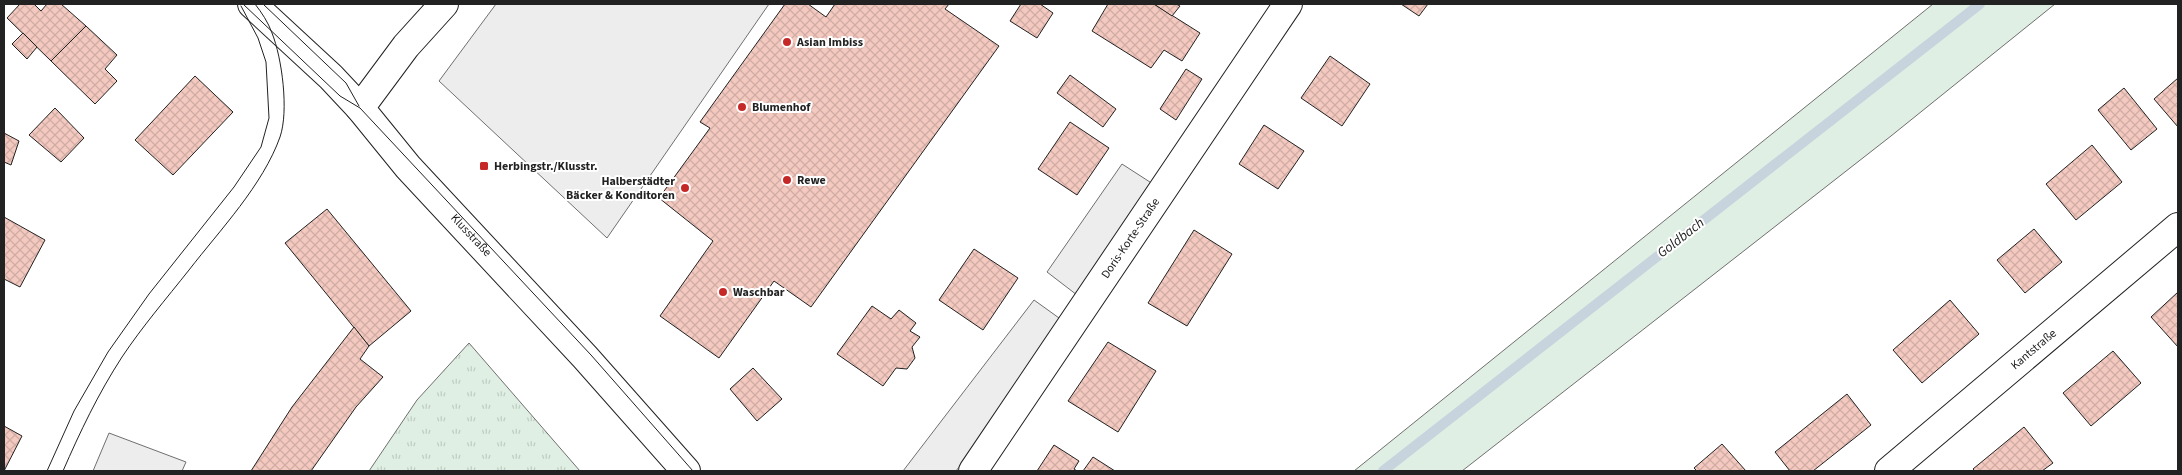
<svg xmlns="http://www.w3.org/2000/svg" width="2182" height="475" viewBox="0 0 2182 475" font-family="'Source Sans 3',sans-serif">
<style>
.grass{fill:#e0efe3;stroke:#6f6f6f}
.park{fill:url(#park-tufts);stroke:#6f6f6f}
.parking{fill:#ededed;stroke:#6f6f6f}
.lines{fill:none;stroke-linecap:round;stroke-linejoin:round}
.stream{stroke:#c7d3dd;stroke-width:10}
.building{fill:url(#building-cross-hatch);stroke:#222}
.street-casing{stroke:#222;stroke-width:30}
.secondary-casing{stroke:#222;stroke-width:30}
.street{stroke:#fff;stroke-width:28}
.secondary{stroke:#fff;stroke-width:28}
.tram{stroke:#222;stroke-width:1}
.poi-dot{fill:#c62828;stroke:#fff;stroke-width:2}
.labels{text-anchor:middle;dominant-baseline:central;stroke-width:4;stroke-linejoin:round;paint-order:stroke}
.poi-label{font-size:12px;font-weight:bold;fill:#222;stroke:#fff;text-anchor:start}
.street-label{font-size:12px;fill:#222;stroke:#fff}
.water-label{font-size:14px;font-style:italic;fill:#222;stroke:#fff}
</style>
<defs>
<pattern id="park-tufts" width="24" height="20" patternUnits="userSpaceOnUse" patternTransform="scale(1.25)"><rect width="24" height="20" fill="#e0efe3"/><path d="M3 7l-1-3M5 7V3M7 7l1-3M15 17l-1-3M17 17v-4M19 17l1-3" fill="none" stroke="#c0cdc2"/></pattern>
<pattern id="building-cross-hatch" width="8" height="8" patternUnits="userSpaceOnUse" patternTransform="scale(1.25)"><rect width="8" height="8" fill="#f3c9c0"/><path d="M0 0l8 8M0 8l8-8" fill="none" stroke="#d0aca5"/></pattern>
</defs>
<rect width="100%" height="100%" fill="#fff"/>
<path class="grass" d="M1933 4H2055L1891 136 1462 471H1354Z"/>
<path class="park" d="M469 343 580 471H369L417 400Z"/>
<g class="parking">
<path d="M496 4H769L607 238 439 81Z"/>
<path d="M1122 164 1153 184 1077 295 1047 272Z"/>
<path d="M1034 300 1066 323 956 471H903Z"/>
<path d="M109 433 186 462 182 471H93Z"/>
</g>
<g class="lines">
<path class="stream" d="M1383 471 1980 4"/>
</g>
<g class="building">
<path d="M20 4H34L41 11 47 4H61L86 26 51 61 7 18Z"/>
<path d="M785 4H808L826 17 835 4H949L945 9 999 46 811 307 774 281 719 358 660 316 713 241 659 198 710 128 700 122Z"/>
<path d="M1021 4H1040L1053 13 1037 38 1010 21Z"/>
<path d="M1108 4H1154L1200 33 1182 61 1164 50 1151 68 1092 31Z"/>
<path d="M1154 4H1176L1180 6 1172 16Z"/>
<path d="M1401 4H1428L1419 16Z"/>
<path d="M86 26 117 55 105 69 117 81 95 104 51 61Z"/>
<path d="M23 33 37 47 27 59 12 44Z"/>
<path d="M1330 56 1370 84 1342 126 1301 98Z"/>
<path d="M1186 69 1202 79 1176 120 1160 109Z"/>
<path d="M1070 75 1116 109 1103 127 1057 93Z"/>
<path d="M195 76 233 112 173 175 135 140Z"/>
<path d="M2178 78V127L2154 99Z"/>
<path d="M2124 88 2157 129 2131 150 2098 110Z"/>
<path d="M55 108 84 138 61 162 29 135Z"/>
<path d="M1070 122 1109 148 1077 195 1038 169Z"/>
<path d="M1264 125 1304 151 1278 189 1239 164Z"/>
<path d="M4 133 19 141 11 165 4 162Z"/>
<path d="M2092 145 2122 182 2076 220 2046 184Z"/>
<path d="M327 209 411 311 369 346 285 243Z"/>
<path d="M4 217 45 240 20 287 4 279Z"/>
<path d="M2034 229 2062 262 2025 293 1997 260Z"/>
<path d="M1194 230 1232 254 1187 326 1148 303Z"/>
<path d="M974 249 1018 278 983 330 939 300Z"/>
<path d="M2178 292V347L2151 317Z"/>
<path d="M1950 300 1979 334 1922 383 1893 350Z"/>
<path d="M872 306 891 319 899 310 916 323 910 331 920 337 912 347 915 358 907 369 896 368 883 386 837 354Z"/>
<path d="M354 327 369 346 360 359 383 377 356 407 311 471H251L292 407Z"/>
<path d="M1108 342 1156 371 1118 432 1068 401Z"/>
<path d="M2113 351 2141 383 2091 426 2063 393Z"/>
<path d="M753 368 782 399 757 421 730 389Z"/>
<path d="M1847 394 1871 425 1813 471H1790L1775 452Z"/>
<path d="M4 426 22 436 4 471Z"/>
<path d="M2024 427 2053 463 2042 471H1975L1973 469Z"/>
<path d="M1722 444 1746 471H1697L1694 468Z"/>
<path d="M1054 445 1079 461 1074 469 1077 471H1037Z"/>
<path d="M1093 457 1115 471H1083Z"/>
</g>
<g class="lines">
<g class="street-casing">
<g id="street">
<path d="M360 108 406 46 444 4"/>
<path id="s1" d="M973 471 1288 4"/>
<path id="s2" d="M1889 471 2178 227"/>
</g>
</g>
<g class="secondary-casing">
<g id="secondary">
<path id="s3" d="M252 4 331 77 360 108 408 167 585 357 686 471"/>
</g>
</g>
<use href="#street" class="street"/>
<use href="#secondary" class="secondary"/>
<g class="tram">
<path d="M243 4 340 96 360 108 591 355 693 471"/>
<path d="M263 4 346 83 359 106"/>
<path d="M47 471 74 411 108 352 149 294 234 187 261 147 269 118 266 62 258 38 241 6"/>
<path d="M63 471C80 432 98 394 122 357 142 327 166 299 189 270 220 230 263 185 280 137 289 111 282 58 272 33 268 22 262 13 255 4"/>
</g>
</g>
<g class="poi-dot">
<circle cx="787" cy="42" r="5"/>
<circle cx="742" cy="107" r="5"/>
<rect x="479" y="161" width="10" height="10" rx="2.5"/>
<circle cx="787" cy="180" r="5"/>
<circle cx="685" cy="188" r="5"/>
<circle cx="723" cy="292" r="5"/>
</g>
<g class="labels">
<g class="poi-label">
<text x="797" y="42">Asian Imbiss</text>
<text x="752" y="107">Blumenhof</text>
<text x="494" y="166">Herbingstr./Klusstr.</text>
<text x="797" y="180">Rewe</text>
<text x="675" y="181" text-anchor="end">Halberstädter<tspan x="675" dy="14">Bäcker &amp; Konditoren</tspan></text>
<text x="733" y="292">Waschbar</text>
</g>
<g class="street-label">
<text stroke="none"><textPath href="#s3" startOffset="319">Klusstraße</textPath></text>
<text stroke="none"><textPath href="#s1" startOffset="281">Doris-Korte-Straße</textPath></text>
<text stroke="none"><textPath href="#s2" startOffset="189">Kantstraße</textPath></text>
</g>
<g class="water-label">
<text transform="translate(1681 238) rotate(-38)">Goldbach</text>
</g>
</g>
<rect width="2182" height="475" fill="none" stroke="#222222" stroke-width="10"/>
</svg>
